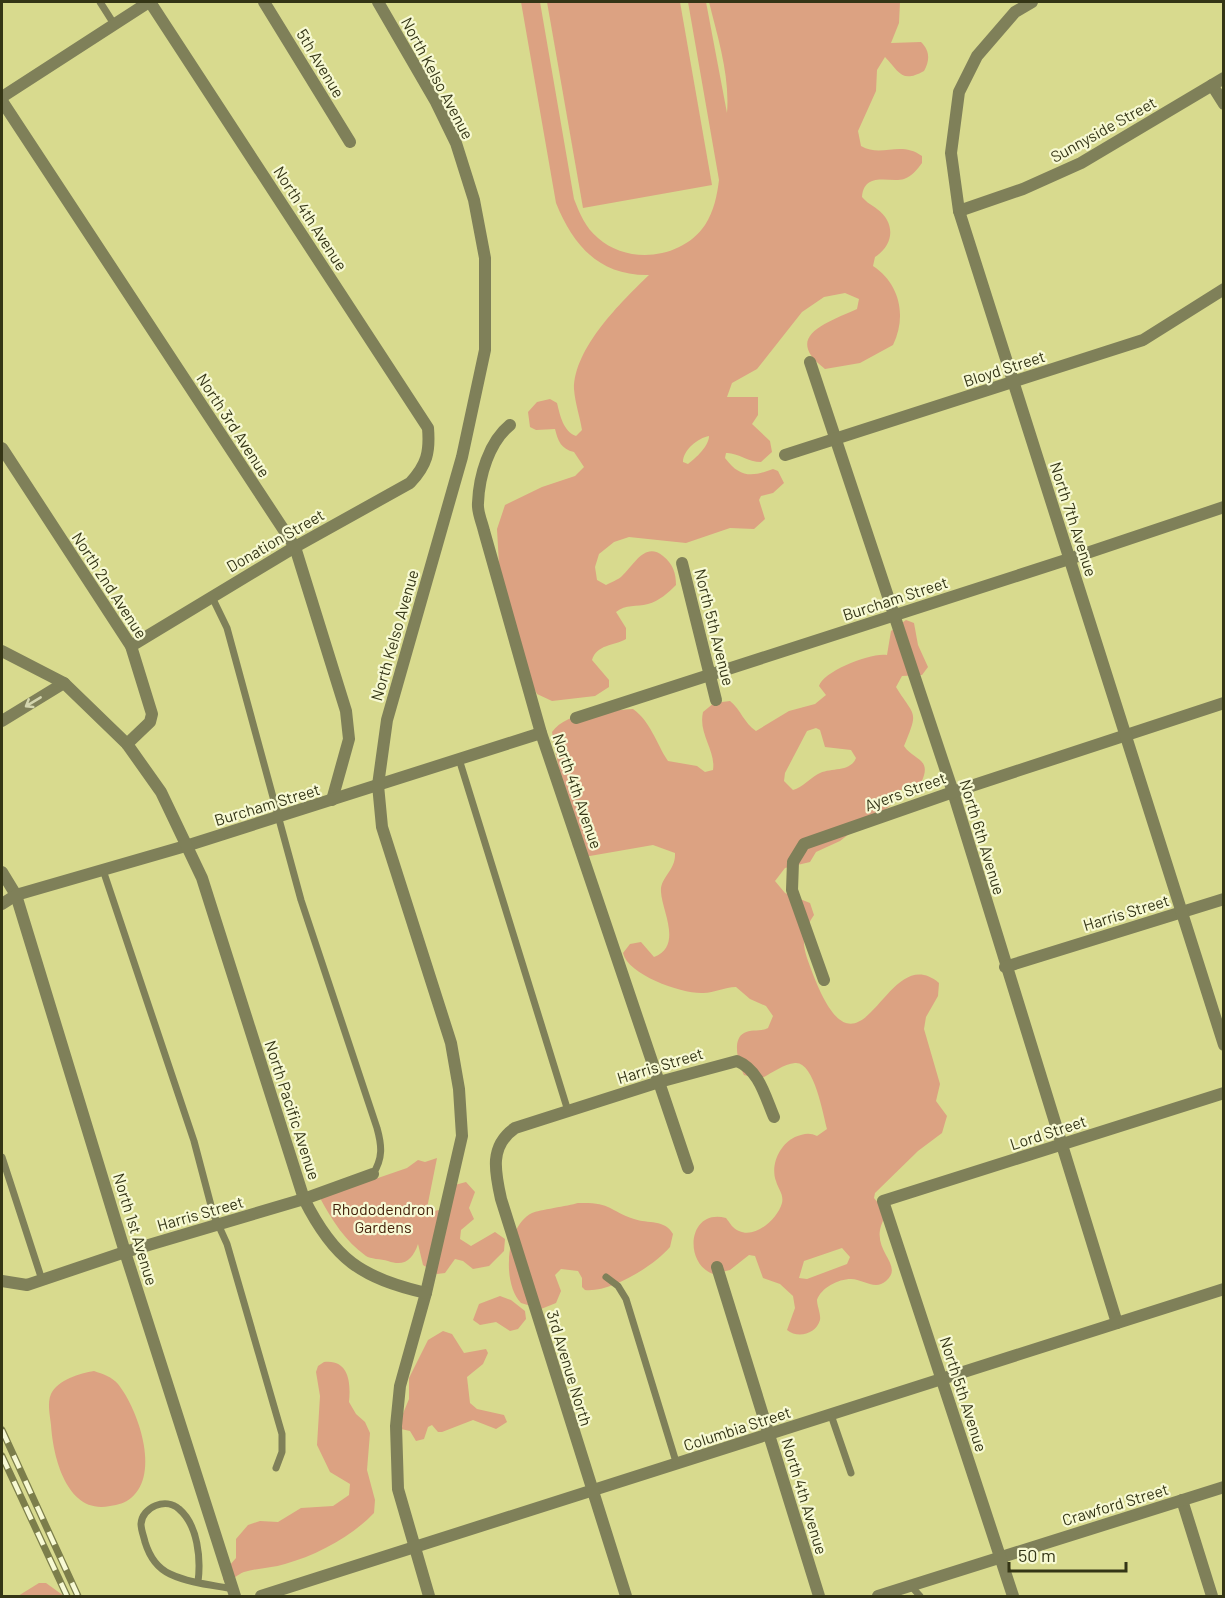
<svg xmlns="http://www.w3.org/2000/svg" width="1225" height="1598" viewBox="0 0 1225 1598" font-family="Barlow,sans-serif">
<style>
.green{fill:#dca282;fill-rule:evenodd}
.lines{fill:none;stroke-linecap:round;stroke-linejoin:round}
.service{stroke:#7f8059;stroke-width:7}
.minor{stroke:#7f8059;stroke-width:12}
.tertiary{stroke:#7f8059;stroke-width:12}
.rail-casing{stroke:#7c7e4b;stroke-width:7}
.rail{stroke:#f7f9d3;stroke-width:4.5;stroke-dasharray:14;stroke-linecap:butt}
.oneway{stroke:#d3d5ae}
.labels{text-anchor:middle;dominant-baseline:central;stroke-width:4.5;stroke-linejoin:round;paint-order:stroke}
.street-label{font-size:16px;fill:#343516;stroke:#f7f9d3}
.park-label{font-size:16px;fill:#44210b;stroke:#f7f9d3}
</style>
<rect width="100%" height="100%" fill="#d8da8e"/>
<g class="green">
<path d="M521 2H540L574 199C580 214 585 227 598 238 628 265 682 259 705 225 714 211 717 196 719 180L688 2H706L727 113C730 76 718 38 709 2H900L899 23 891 43 921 42C930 51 930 60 924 71 901 84 899 71 885 57L877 70 876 91 858 131 861 146C882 158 900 140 922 156V163C917 170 912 176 904 179 890 183 864 171 862 197 867 203 872 205 877 209 896 223 894 245 875 257L873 266C900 284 907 316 893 345L860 363 825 369C781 336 829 322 857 309L859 299 845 293 824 297 802 312 757 369 732 383 727 397H758V415L752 424 770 441 772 452 761 462C748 462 736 452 726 453L725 458C740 478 752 477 773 469L778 471 784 483 773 493 761 496 759 500 765 519 754 529 730 528 686 543 629 537 614 542 599 554 595 567 597 580 606 585C611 582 618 580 622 576 634 565 645 541 663 556 673 564 676 573 676 585 668 593 659 601 648 604 636 607 626 604 616 612L626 628V639C614 646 597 644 592 660L609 680V687L595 696 552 701 537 694 527 675 499 565 497 529 505 505 542 487 575 476 584 467 574 452C561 449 558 441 555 429L536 430 530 427 528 412 537 402 550 399 557 403C560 415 563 431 576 436L582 430C580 417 575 403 574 389 574 348 621 302 649 275 599 276 573 245 556 203ZM709 436C709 446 696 458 688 464L683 462C683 450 698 438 709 436Z"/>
<path d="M547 2H680L712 185 583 208Z"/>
<path d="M906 620 914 623 918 645 928 667 922 675 902 676 896 687C915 718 919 709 904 746 914 761 933 758 921 783L898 791 892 798 890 806 882 812 867 820 840 841 816 852 810 862 785 868 775 881 785 893 810 903 814 915C804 930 801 940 807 958 861 1115 882 935 939 983L938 996 926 1017 924 1029 940 1084 936 1101 947 1116 942 1133 918 1151 875 1193 874 1198 887 1214C863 1249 907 1263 886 1281 875 1291 863 1279 851 1279 838 1279 821 1288 817 1300 817 1306 821 1314 820 1320 816 1334 798 1339 787 1330L795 1308 793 1296 780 1284 763 1278 755 1256 749 1255 730 1270 713 1274C683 1263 688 1208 726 1218 730 1223 733 1229 739 1231 756 1239 778 1218 782 1203 784 1194 778 1189 776 1181 770 1165 780 1144 795 1137 803 1134 809 1132 817 1136L827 1129C823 1114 814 1061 795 1063 783 1064 771 1074 760 1079L744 1075C739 1065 731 1040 744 1033 751 1029 761 1032 768 1028L773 1016 766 1006 750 999 736 987C724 987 715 993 703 993 682 994 628 975 623 953L630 944 641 942 654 957C683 946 662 911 661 892 660 877 676 871 675 853L653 845 584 857 573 847 552 732C568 710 608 711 633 709 651 722 656 743 668 761L697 766 705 772 713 770C716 750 698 734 703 712L714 703 730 701C741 710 744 723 756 731L789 711 815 704 826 695 819 686C823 671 872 652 887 655L891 631ZM816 728 820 730 825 747 851 750 856 758C850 773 830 767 818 774 809 779 803 787 793 790L784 781 785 773 807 731ZM842 1248 850 1257 847 1264 807 1279 799 1278 804 1261Z"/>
<path d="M437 1158 427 1208 430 1212 439 1210 451 1186 466 1182 475 1192 469 1208 474 1219 461 1230 460 1239 471 1246 495 1232 505 1239 504 1251 489 1266 473 1269 463 1261 455 1259 445 1273 437 1274 423 1265 418 1244C413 1259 405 1267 388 1261 381 1259 370 1259 366 1256 345 1241 332 1220 320 1198L407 1168 418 1160 425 1162Z"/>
<path d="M578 1203C611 1202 608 1210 634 1219 648 1224 665 1219 673 1234L670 1247C654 1266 610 1293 585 1290L582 1287V1278L578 1271 561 1269 555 1275 561 1291 556 1303 541 1309 521 1303C502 1284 505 1226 532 1213 539 1210 568 1206 578 1203Z"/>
<path d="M500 1296 511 1300 525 1311 526 1319 518 1329 510 1331 496 1322 480 1325 473 1320 479 1304Z"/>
<path d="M443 1331 452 1334 464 1353 486 1349 488 1353 483 1364 467 1377 470 1403 477 1409 504 1415 507 1422 496 1429 473 1420 442 1432H438L432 1425 428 1427 424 1439 416 1441 410 1431 401 1429 402 1416 409 1399V1378L428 1340Z"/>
<path d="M324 1362C349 1359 351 1383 349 1402L356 1414 365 1422 370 1433 367 1470 375 1500 374 1513C351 1537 317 1555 285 1564 272 1568 257 1568 244 1572 236 1575 232 1582 223 1580V1573L236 1558V1539L248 1525 260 1521 278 1522 301 1508 333 1506 349 1495 350 1484 330 1472 317 1445 320 1396 316 1372 318 1366Z"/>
<path d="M94 1371C103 1374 112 1377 118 1384 138 1409 161 1474 131 1498 125 1503 118 1505 110 1506 67 1515 53 1457 51 1425 50 1415 47 1403 51 1394 58 1380 80 1373 94 1371Z"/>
<path d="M39 1583H46L64 1596H18Z"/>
</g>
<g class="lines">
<g class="service">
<path d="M100 2 114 24"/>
<path d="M212 597 227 628 301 900 377 1128C382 1146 383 1158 373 1174"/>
<path d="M459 759 568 1111"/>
<path d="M103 870 194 1141 213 1213 227 1244 282 1434V1452L276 1468"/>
<path d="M2 1157 42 1280"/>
<path d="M606 1277 618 1286 626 1299 677 1465"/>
<path d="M831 1415 851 1473"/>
<path d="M198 1582C201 1559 198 1525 179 1509 166 1497 142 1507 141 1524 141 1530 144 1537 145 1542 149 1555 157 1568 170 1574 189 1583 212 1585 233 1589"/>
<path d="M911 1586 920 1596"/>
</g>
<g class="minor">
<path d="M264 2 350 142"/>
<path d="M1212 85 1224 104"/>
<path d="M2 101 295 547 346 711 349 739 332 800"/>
<path d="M959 211 1023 189 1081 163 1224 78"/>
<path d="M810 362 953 792 1117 1323"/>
<path d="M510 425C489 442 479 476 478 503 477 512 482 522 484 531L541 733 688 1168"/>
<path d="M2 448 131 646 152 714 150 722 127 744"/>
<path d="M785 455 1143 340 1224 289"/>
<path d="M682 563 716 700"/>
<path d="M131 646 295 547 410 483C427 465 430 452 428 428L150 2"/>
<path d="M576 718 1069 559 1224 507"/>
<path d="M2 721 64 683"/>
<path d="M2 872 16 895 125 1252 235 1596"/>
<path d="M2 904 16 895 189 845 541 733"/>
<path d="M1005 967 1224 899"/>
<path d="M824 980 792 890 793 862 804 844 953 792 1224 703"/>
<path d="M717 1267 819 1596"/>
<path d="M2 1281 27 1285 125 1252 304 1199 373 1174"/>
<path d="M1182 1500 1212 1596"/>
<path d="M261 1596 1224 1289"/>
<path d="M626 1596 501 1199C495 1172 489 1146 515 1128L659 1082 737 1061C759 1070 765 1096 774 1117"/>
<path d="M878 1596 1224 1487"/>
<path d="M1013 1596 883 1201 1224 1093"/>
</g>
<g class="tertiary">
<path d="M378 2 436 102 456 143 474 200 485 258V350L462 457 387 720 378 785 382 827 451 1043 459 1089 462 1136 426 1293 400 1386 396 1426 398 1489 429 1596"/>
<path d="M1032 2 1015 12 977 56 959 92 951 153 959 211 1224 1045"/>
<path d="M2 97 149 2"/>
<path d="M2 651 64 683 127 744 161 792 202 878 304 1199C334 1259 361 1278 426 1293"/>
</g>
<g class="rail-casing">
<g id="rail">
<path d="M2 1430 78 1596"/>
<path d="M2 1456 67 1596"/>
</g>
</g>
<use href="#rail" class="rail"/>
</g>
<defs><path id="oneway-shaft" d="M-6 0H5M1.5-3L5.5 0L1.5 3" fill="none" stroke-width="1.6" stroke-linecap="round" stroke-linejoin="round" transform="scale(1.5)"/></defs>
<use class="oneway" href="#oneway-shaft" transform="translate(33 702) rotate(149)"/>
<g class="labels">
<g class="street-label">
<text transform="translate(321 63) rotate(59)">5th Avenue</text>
<text transform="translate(438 78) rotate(62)">North Kelso Avenue</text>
<text transform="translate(1103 129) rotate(-29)">Sunnyside Street</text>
<text transform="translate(311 218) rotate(57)">North 4th Avenue</text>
<text transform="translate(1004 368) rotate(-18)">Bloyd Street</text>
<text transform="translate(234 425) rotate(57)">North 3rd Avenue</text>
<text transform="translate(1074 519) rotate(72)">North 7th Avenue</text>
<text transform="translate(275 540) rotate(-30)">Donation Street</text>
<text transform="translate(110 585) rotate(57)">North 2nd Avenue</text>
<text transform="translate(895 598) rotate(-18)">Burcham Street</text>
<text transform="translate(715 627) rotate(76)">North 5th Avenue</text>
<text transform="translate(394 635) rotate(-74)">North Kelso Avenue</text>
<text transform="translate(578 791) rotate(71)">North 4th Avenue</text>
<text transform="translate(905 791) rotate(-20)">Ayers Street</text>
<text transform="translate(267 804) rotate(-17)">Burcham Street</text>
<text transform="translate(983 837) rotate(73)">North 6th Avenue</text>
<text transform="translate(1126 912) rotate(-17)">Harris Street</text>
<text transform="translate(660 1065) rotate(-17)">Harris Street</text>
<text transform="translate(293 1110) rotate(72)">North Pacific Avenue</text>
<text transform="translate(1048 1132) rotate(-18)">Lord Street</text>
<text transform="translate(200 1213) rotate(-16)">Harris Street</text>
<text transform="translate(136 1229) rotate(73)">North 1st Avenue</text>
<text transform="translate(570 1368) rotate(73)">3rd Avenue North</text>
<text transform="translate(964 1394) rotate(72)">North 5th Avenue</text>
<text transform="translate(737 1428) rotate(-18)">Columbia Street</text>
<text transform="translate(805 1496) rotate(73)">North 4th Avenue</text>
<text transform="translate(1115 1504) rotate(-17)">Crawford Street</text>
</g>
<g class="park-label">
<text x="383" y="1208">Rhododendron<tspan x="383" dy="18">Gardens</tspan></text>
</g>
</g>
<rect width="1225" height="1598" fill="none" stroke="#343516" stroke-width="6"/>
<path d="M1009 1562v9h117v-9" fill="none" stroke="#343516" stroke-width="3"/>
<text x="1018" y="1562" font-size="18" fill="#343516" stroke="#f7f9d3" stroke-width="4.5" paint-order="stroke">50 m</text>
</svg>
